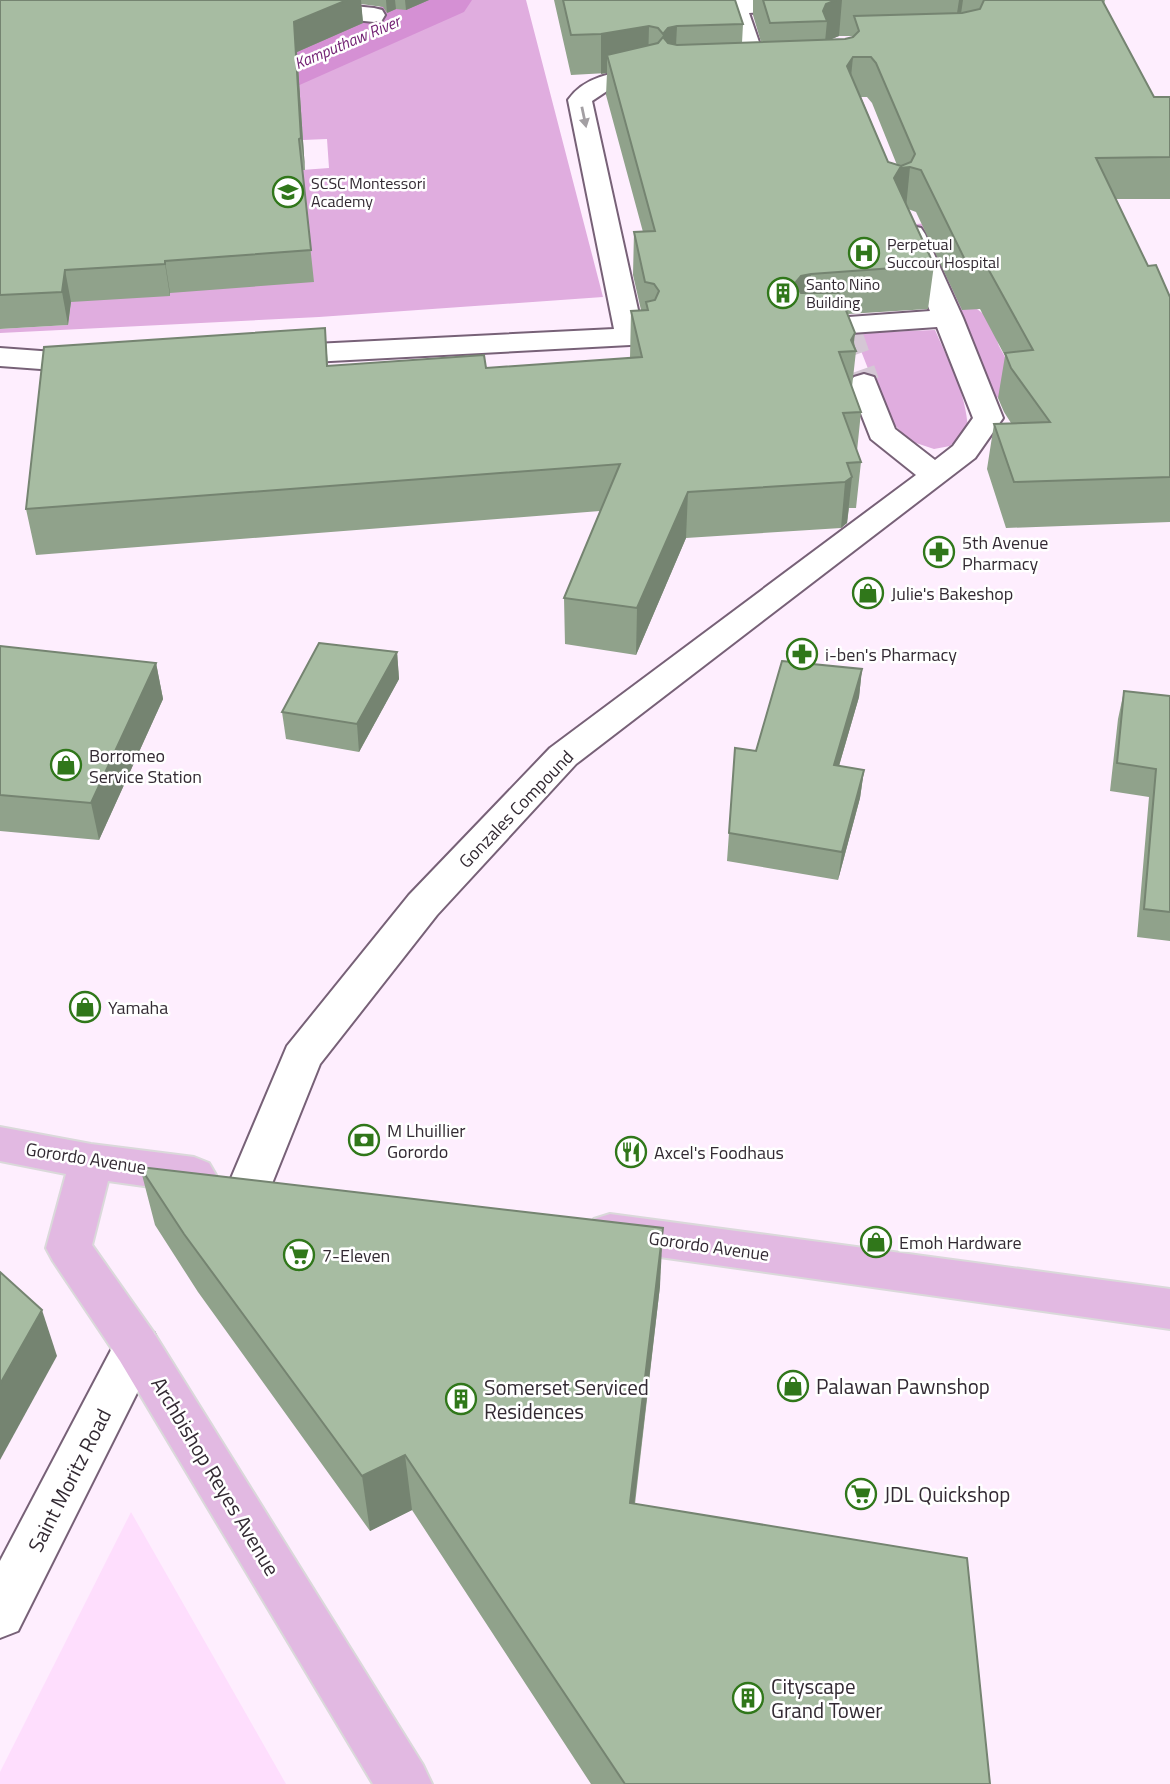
<svg xmlns="http://www.w3.org/2000/svg" width="1170" height="1784" viewBox="0 0 1170 1784" font-family="'Titillium Web',sans-serif">
<style>
.built{fill:#fedefd}
.green{fill:#e0addf}
.lines{fill:none;stroke-linecap:round;stroke-linejoin:round}
.river{fill:#d590d4;fill-rule:evenodd}
.minor-tunnel{stroke:#d5c7d5;stroke-width:31;stroke-dasharray:31 16;stroke-linecap:butt}
.minor-casing{stroke:#776177;stroke-width:4}
.major-casing{stroke:#dad9da;stroke-width:4}
.minor{fill:#fff;fill-rule:evenodd}
.major{fill:#e2b9e2;fill-rule:evenodd}
.wall{fill:#90a28b;fill-rule:evenodd}
.shaded-wall{fill:#758471}
.building{fill:#a7bca2;stroke:#758471;stroke-width:2;fill-rule:evenodd}
.oneway{fill:#a39fa3}
.labels{text-anchor:middle;dominant-baseline:central;stroke-width:5;stroke-linejoin:round;paint-order:stroke}
.far-water-label{font-size:16px;font-style:italic;fill:#732274;stroke:#fff}
.far-poi-label{font-size:16px;fill:#332a33;stroke:#fff;text-anchor:start}
.poi-label{font-size:18px;fill:#332a33;stroke:#fff;text-anchor:start}
.street-label{font-size:18px;fill:#332a33;stroke:#fff}
.near-poi-label{font-size:21px;fill:#332a33;stroke:#fff;text-anchor:start}
.near-street-label{font-size:21px;fill:#332a33;stroke:#fff}
</style>
<rect width="100%" height="100%" fill="#feeefe"/>
<path class="built" d="M131 1512 286 1784H0V1772Z"/>
<g class="green">
<path d="M432 0H526L603 297 319 317 0 333V329L68 325 71 302 183 106 302 170 329 168 327 139 303 140 301 114 229 88Z"/>
<path d="M938 223 969 303 989 318 999 346 1025 394 994 398 914 224Z"/>
<path d="M935 330C949 362 966 393 968 429L950 446 934 449 910 441 887 417 854 333Z"/>
</g>
<g class="lines">
<path class="river" d="M396 0H472L464 12 268 99 246 104 0 80V44L239 67Z"/>
<path class="minor-tunnel" d="M844 326 864 383"/>
<g class="minor-casing">
<g id="minor">
<path d="M218 0H293L374 8 382 10 385 15 382 20 374 22 229 7 221 5Z"/>
<path d="M736 0H790L795 5 792 10 749 13 769 71 765 76H749L745 71 725 7 728 2Z"/>
<path d="M648 68 656 70 660 75 656 80 610 89 592 101 642 328 652 330 656 336 652 342 630 345 274 364 264 361 260 355 264 349 274 346 614 329 568 100C586 74 619 72 648 68Z"/>
<path d="M912 226 921 228 925 234 963 318 1003 418 975 458 576 764 437 915 320 1064 267 1196 251 1201 235 1196 229 1183 287 1046 409 895 550 748 916 475 871 439 849 383 854 377 864 374 874 377 895 429 935 460 953 446 973 418 937 327 808 336 798 334 794 328 798 322 808 320 930 311 899 234 903 228Z"/>
<path d="M0 348 95 355 105 358 109 364 105 370 95 373 0 366Z"/>
<path d="M137 1327 154 1333 160 1347 18 1631 0 1638V1561L120 1333Z"/>
</g>
</g>
<g class="major-casing">
<g id="major">
<path d="M0 1127 91 1144 194 1157 209 1163 216 1175 209 1187 194 1193 108 1181 92 1245 154 1333 423 1765 432 1784H373L120 1361 53 1261 46 1248 66 1174 0 1161Z"/>
<path d="M610 1214 1170 1289V1329L610 1250 594 1245 588 1232 594 1219Z"/>
</g>
</g>
<use href="#minor" class="minor"/>
<use href="#major" class="major"/>
</g>
<g class="wall">
<path d="M0 0H429L406 10 396 9 387 13 383 7 361 4 363 23 297 52 305 170H302L314 282 170 293V296L71 302 68 325 0 329Z"/>
<path d="M554 0H735L743 24 742 43 761 42 753 15V0H1105L1104 4 1154 97H1170V199H1116L1148 266 1170 297V522L1006 528 987 469 994 424 1011 423 1004 412 998 398 1005 356 980 309 962 310 916 212 908 209 934 265 928 309 848 314 856 351 852 387 861 412 857 451 861 462 856 508H849L847 523 841 528 686 538 636 655 565 644 564 598 600 511 36 555 26 509 325 328 328 366 486 368 630 358 631 311 641 310 633 275 634 232H643L606 95 607 73 571 75ZM839 36H852V37L845 39H831ZM861 97H867L872 103 897 165 888 162Z"/>
<path d="M0 646 156 663 163 699 99 840 0 831Z"/>
<path d="M397 652 399 679 359 752 286 739 282 712Z"/>
<path d="M862 669 859 697 839 766 864 770 860 798 838 880 727 861 735 748 756 751Z"/>
<path d="M1124 691 1170 696V941L1137 937 1149 797 1110 791 1118 719Z"/>
<path d="M140 1167 660 1286 635 1504 990 1784H591L412 1510 370 1531 198 1292 155 1225Z"/>
</g>
<g class="shaded-wall">
<path d="M347 0H361L363 23 297 52 305 170 301 138 294 22Z"/>
<path d="M386 0H395L396 9 387 13Z"/>
<path d="M405 0H429L406 10Z"/>
<path d="M836 0H842L839 36 825 42 827 21 823 11 826 4Z"/>
<path d="M959 0H963L959 28 954 33Z"/>
<path d="M649 26 648 65 607 55V73L601 74V34Z"/>
<path d="M677 26 675 65 662 73 663 34 668 28Z"/>
<path d="M853 57 849 97 847 66Z"/>
<path d="M910 167 906 208 894 178 900 168Z"/>
<path d="M165 261 170 293V296L165 264Z"/>
<path d="M65 270 71 302 68 325 62 292Z"/>
<path d="M811 274 808 317 795 283 801 276Z"/>
<path d="M855 333 853 351 851 340Z"/>
<path d="M852 477 847 523 841 528 845 482Z"/>
<path d="M688 492 686 538 636 655 637 608Z"/>
<path d="M397 652 399 679 359 752 357 724Z"/>
<path d="M156 663 163 699 99 840 91 803Z"/>
<path d="M862 669 859 697 831 793 834 765Z"/>
<path d="M864 770 860 798 838 880 842 852Z"/>
<path d="M663 1228 660 1286 628 1557 630 1503Z"/>
<path d="M42 1310 57 1356 0 1460V1384Z"/>
<path d="M405 1455 412 1510 370 1531 362 1476Z"/>
</g>
<g class="building">
<path d="M0 0H347L294 22 301 138 299 139 311 250 165 261V264L65 270 62 292 0 295Z"/>
<path d="M563 0H735L743 24 677 26 668 28 663 34 658 28 649 26 601 34 571 35Z"/>
<path d="M763 0H836L826 4 823 11 827 21 770 23Z"/>
<path d="M984 0H1102L1154 97H1170V157L1096 158 1148 266 1156 265 1170 297V477L1014 482 994 424 1050 422 1011 368 1005 353 1033 350 986 265 968 266 921 170 910 167 900 168 894 178 934 265 811 274 801 276 795 283 801 293H839L855 333 851 340 856 351 839 352 861 412 843 413 861 462 847 463 852 477 845 482 688 492 637 608 564 598 620 464 26 509 44 347 325 328 327 366 484 355 486 368 642 357 631 311 648 310 646 302 655 300 659 291 654 284 645 282 634 232 655 231 607 55 658 43 663 37 668 43 677 45 845 39 853 37 859 31 854 16 962 13 980 9ZM853 57H871L876 63 915 154 911 162 901 166 888 162 847 66Z"/>
<path d="M319 643 397 652 357 724 282 712Z"/>
<path d="M0 646 156 663 91 803 0 795Z"/>
<path d="M782 661 862 669 834 765 864 770 842 852 729 833 735 748 756 751Z"/>
<path d="M1124 691 1170 696V912L1144 909 1156 769 1117 763Z"/>
<path d="M140 1167 663 1228 630 1503 967 1558 990 1784H625L405 1455 362 1476 184 1234Z"/>
<path d="M0 1272 42 1310 0 1384Z"/>
</g>
<defs><path id="oneway-solid" d="M-6-.8H1V-3.2L6.5 0L1 3.2V.8H-6Z" transform="scale(1.75)"/></defs>
<use class="oneway" href="#oneway-solid" transform="translate(584 117) rotate(78)"/>
<defs>
<g id="school-ring" transform="scale(1.575)"><circle r="9.5" fill="#fff" stroke="#30771a" stroke-width="1.5"/><path d="M0-5L7-2L0 1L-7-2ZM-4 1L0 2.5L4 1V4Q0 6-4 4Z" fill="#30771a"/></g>
<g id="hospital-ring" transform="scale(1.575)"><circle r="9.5" fill="#fff" stroke="#30771a" stroke-width="1.5"/><path d="M-5-5h3v3.5h4V-5h3V5h-3V1.5h-4V5h-3Z" fill="#30771a"/></g>
<g id="building-ring" transform="scale(1.575)"><circle r="9.5" fill="#fff" stroke="#30771a" stroke-width="1.5"/><path d="M-4-6H4V6H1V3H-1V6H-4ZM-2.5-4.3h1.7v1.8h-1.7ZM.8-4.3h1.7v1.8H.8ZM-2.5-1h1.7V.8h-1.7ZM.8-1h1.7V.8H.8Z" fill="#30771a"/></g>
<g id="pharmacy-ring" transform="scale(1.575)"><circle r="9.5" fill="#fff" stroke="#30771a" stroke-width="1.5"/><path d="M-2-6h4v4h4v4h-4v4h-4v-4h-4v-4h4Z" fill="#30771a"/></g>
<g id="shop-ring" transform="scale(1.575)"><circle r="9.5" fill="#fff" stroke="#30771a" stroke-width="1.5"/><path d="M-5-2.5h2.3a2.7 3.5 0 0 1 5.4 0H5L5.5 6h-11ZM-1.5-2.5h3a1.5 2.3 0 0 0-3 0Z" fill="#30771a"/></g>
<g id="bank-ring" transform="scale(1.575)"><circle r="9.5" fill="#fff" stroke="#30771a" stroke-width="1.5"/><path d="M-6-4H6V4H-6ZM0-2.3a2.3 2.3 0 1 0 0 4.6a2.3 2.3 0 1 0 0-4.6Z" fill="#30771a"/></g>
<g id="restaurant-ring" transform="scale(1.575)"><circle r="9.5" fill="#fff" stroke="#30771a" stroke-width="1.5"/><path d="M-5-6h1v4h1v-4h1v4h1v-4h1v5L-1.5 .5V6h-2V.5L-5-1ZM5-6V6H3V1.5H1.5Q1.5-4 5-6Z" fill="#30771a"/></g>
<g id="supermarket-ring" transform="scale(1.575)"><circle r="9.5" fill="#fff" stroke="#30771a" stroke-width="1.5"/><path d="M-6-5.5h2.5l.6 2H6L4.5 2H-2.5L-4.4-4H-6ZM-1.5 3.2a1.3 1.3 0 1 0 .1 0ZM3 3.2a1.3 1.3 0 1 0 .1 0Z" fill="#30771a"/></g>
</defs>
<g fill-rule="evenodd">
<use href="#school-ring" x="288" y="192"/>
<use href="#hospital-ring" x="864" y="253"/>
<use href="#building-ring" x="783" y="293"/>
<use href="#pharmacy-ring" x="939" y="552"/>
<use href="#shop-ring" x="868" y="593"/>
<use href="#pharmacy-ring" x="802" y="654"/>
<use href="#shop-ring" x="66" y="765"/>
<use href="#shop-ring" x="85" y="1007"/>
<use href="#bank-ring" x="364" y="1140"/>
<use href="#restaurant-ring" x="631" y="1152"/>
<use href="#shop-ring" x="876" y="1242"/>
<use href="#supermarket-ring" x="299" y="1255"/>
<use href="#shop-ring" x="793" y="1386"/>
<use href="#building-ring" x="461" y="1399"/>
<use href="#supermarket-ring" x="861" y="1494"/>
<use href="#building-ring" x="748" y="1698"/>
</g>
<g class="labels">
<g class="far-water-label">
<text transform="translate(347 42) rotate(-23)">Kamputhaw River</text>
</g>
<g class="far-poi-label">
<text x="311" y="183">SCSC Montessori<tspan x="311" dy="18">Academy</tspan></text>
<text x="887" y="244">Perpetual<tspan x="887" dy="18">Succour Hospital</tspan></text>
<text x="806" y="284">Santo Niño<tspan x="806" dy="18">Building</tspan></text>
</g>
<g class="poi-label">
<text x="962" y="542">5th Avenue<tspan x="962" dy="21">Pharmacy</tspan></text>
<text x="891" y="593">Julie's Bakeshop</text>
<text x="825" y="654">i-ben's Pharmacy</text>
<text x="89" y="755">Borromeo<tspan x="89" dy="21">Service Station</tspan></text>
<text x="108" y="1007">Yamaha</text>
<text x="387" y="1130">M Lhuillier<tspan x="387" dy="21">Gorordo</tspan></text>
<text x="654" y="1152">Axcel's Foodhaus</text>
<text x="899" y="1242">Emoh Hardware</text>
<text x="322" y="1255">7-Eleven</text>
</g>
<g class="street-label">
<text transform="translate(516 809) rotate(-46)">Gonzales Compound</text>
<text transform="translate(86 1158) rotate(9)">Gorordo Avenue</text>
<text transform="translate(709 1246) rotate(8)">Gorordo Avenue</text>
</g>
<g class="near-poi-label">
<text x="816" y="1386">Palawan Pawnshop</text>
<text x="484" y="1387">Somerset Serviced<tspan x="484" dy="24">Residences</tspan></text>
<text x="884" y="1494">JDL Quickshop</text>
<text x="771" y="1686">Cityscape<tspan x="771" dy="24">Grand Tower</tspan></text>
</g>
<g class="near-street-label">
<text transform="translate(216 1476) rotate(59)">Archbishop Reyes Avenue</text>
<text transform="translate(69 1480) rotate(-63)">Saint Moritz Road</text>
</g>
</g>
</svg>
